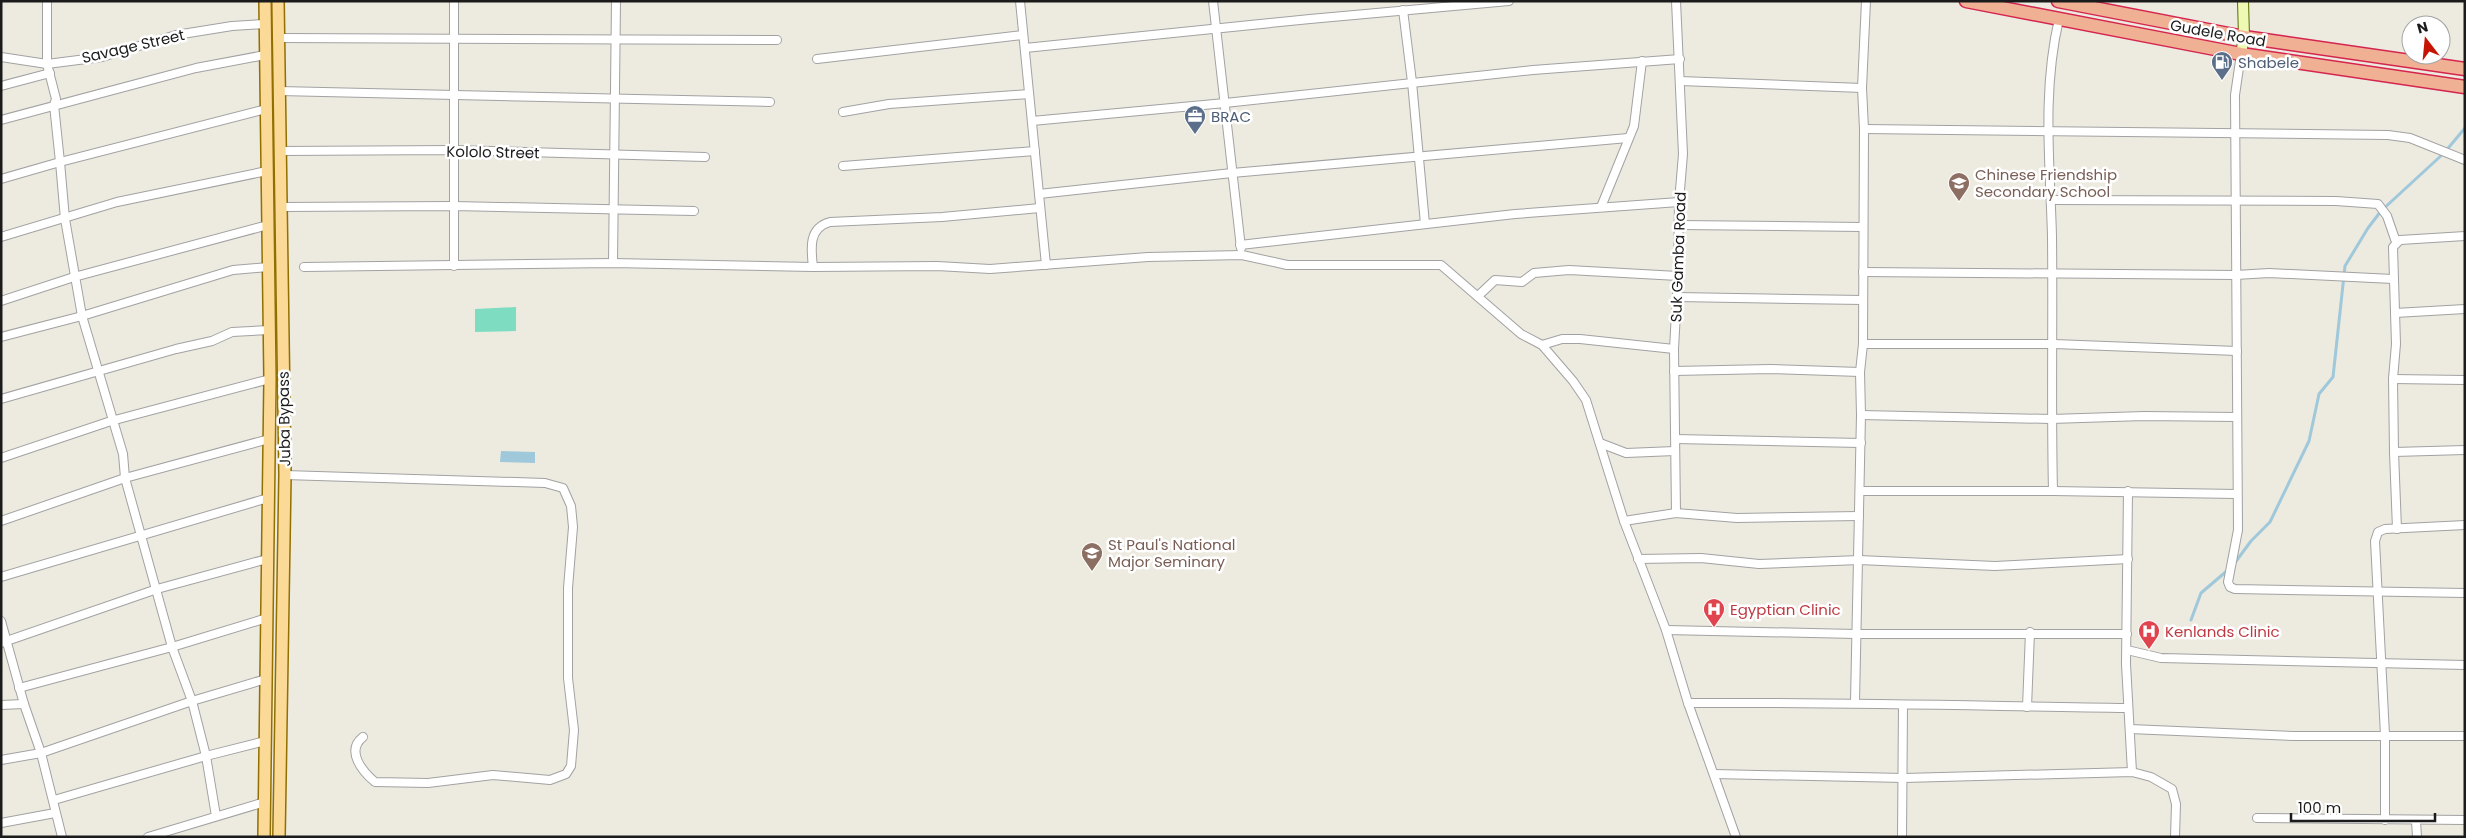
<svg xmlns="http://www.w3.org/2000/svg" width="2466" height="838" viewBox="0 0 2466 838" font-family="Poppins,sans-serif">
<style>
.pitch{fill:#7eddc1}
.water{fill:#a0c8db}
.lines{fill:none;stroke-linecap:round;stroke-linejoin:round}
.stream{stroke:#a0c8db;stroke-width:3}
.minor-casing{stroke:#a2a2a2;stroke-width:10}
.secondary-casing{stroke:#596f05;stroke-width:12}
.primary-casing{stroke:#916f01;stroke-width:14}
.trunk-casing{stroke:#d4244f;stroke-width:15}
.minor{stroke:#fff;stroke-width:8}
.secondary{stroke:#eef9b3;stroke-width:10}
.primary{stroke:#fbda97;stroke-width:11}
.trunk{stroke:#f0b093;stroke-width:12}
.labels{text-anchor:middle;dominant-baseline:central;stroke-width:5;stroke-linejoin:round;paint-order:stroke}
.street-label{font-size:15px;fill:#1b1b1b;stroke:#fff}
.service-label{font-size:15px;fill:#4e5e75;stroke:#fff;text-anchor:start}
.education-label{font-size:15px;fill:#785e54;stroke:#fff;text-anchor:start}
.health-label{font-size:15px;fill:#be3a42;stroke:#fff;text-anchor:start}
</style>
<rect width="100%" height="100%" fill="#edeae0"/>
<path class="pitch" d="M516 307V331L475 332V309Z"/>
<path class="water" d="M501 451 535 452V463L500 462Z"/>
<g class="lines">
<g class="stream">
<path d="M2234 564 2251 541 2270 522 2309 441 2319 394 2333 377 2345 266 2368 228 2381 211 2444 153 2465 128"/>
<path d="M2191 620 2201 593 2228 570"/>
</g>
<g class="minor-casing">
<g id="minor">
<path d="M454 1V266"/>
<path d="M1020 1 1046 265"/>
<path d="M1213 1 1241 248"/>
<path d="M1403 10 1412 82 1425 224"/>
<path d="M279 38 777 40"/>
<path d="M1025 48 1310 19 1509 1"/>
<path d="M2241 54 2235 95 2238 530 2228 582 2230 587 2235 589 2465 593"/>
<path d="M1 57 47 64 102 57 176 35 232 26 264 24"/>
<path d="M817 59 1023 35"/>
<path d="M1680 81 1862 88"/>
<path d="M1 86 50 73"/>
<path d="M279 91 770 102"/>
<path d="M843 112 889 104 1029 94"/>
<path d="M1 120 196 68 265 55"/>
<path d="M1032 121 1225 103 1533 70 1680 59"/>
<path d="M1864 129 2388 135 2410 138 2465 160"/>
<path d="M280 151 454 150 705 157"/>
<path d="M843 166 1035 151"/>
<path d="M1 179 60 162 54 105 56 99 47 64V1"/>
<path d="M1039 194 1232 173 1628 138"/>
<path d="M2051 200 2336 201 2378 204 2387 216 2396 242"/>
<path d="M281 207 454 206 694 211"/>
<path d="M1601 207 1634 126 1642 61"/>
<path d="M1679 225 1862 227"/>
<path d="M1 237 117 202 267 171"/>
<path d="M1240 245 1515 214 1679 202"/>
<path d="M613 263 616 1"/>
<path d="M304 267 613 263 813 267 937 266 990 269 1148 257 1242 255 1287 265H1441L1521 334 1542 345 1573 381 1586 400 1624 521 1666 630 1688 703 1736 837"/>
<path d="M813 267C811 249 808 228 830 222L942 217 1040 208"/>
<path d="M1863 272 2236 275 2269 273 2393 279"/>
<path d="M1478 296 1495 280 1522 282 1534 273 1569 270 1678 276"/>
<path d="M1677 297 1863 300"/>
<path d="M1 301 74 277 268 225"/>
<path d="M2395 313 2465 309"/>
<path d="M1 337 82 316 233 270 268 267"/>
<path d="M1863 344H2054L2237 351"/>
<path d="M1542 345 1562 339H1580L1674 349"/>
<path d="M1674 371 1770 369 1860 372"/>
<path d="M2393 379 2465 380"/>
<path d="M1 399 176 349 212 341 232 332 269 330"/>
<path d="M1861 415 2051 419 2144 416 2237 417"/>
<path d="M1676 439 1861 443"/>
<path d="M1600 443 1626 453 1675 451"/>
<path d="M2394 452 2465 450"/>
<path d="M1 458 111 421 270 379"/>
<path d="M285 475 545 483 563 488 571 506 573 527 568 588V678L574 730 571 766 566 774 550 780 493 775 428 783 375 782C363 772 345 751 363 737"/>
<path d="M1860 491H2053L2237 494"/>
<path d="M2053 491C2051 406 2053 321 2052 236 2050 163 2042 91 2059 19"/>
<path d="M2128 491 2126 664 2132 772"/>
<path d="M1676 513 1674 349 1678 276 1679 202 1683 154 1676 1"/>
<path d="M1 521 125 478 269 439"/>
<path d="M1624 521 1676 513 1737 518 1859 516"/>
<path d="M2397 529 2394 452 2393 379 2396 344 2393 247 2400 240 2465 236"/>
<path d="M1638 559 1701 558 1759 564 1859 560 1995 566 2128 559"/>
<path d="M1 577 268 498"/>
<path d="M1 621 24 704 41 753 62 837"/>
<path d="M1666 630 1856 634H2127"/>
<path d="M1 643 157 589 267 559"/>
<path d="M2127 650 2161 658 2465 665"/>
<path d="M19 688 172 647 267 618"/>
<path d="M1855 702 1861 415 1860 372 1863 344 1864 129 1862 88 1866 1"/>
<path d="M1688 703C1835 702 1981 706 2128 708"/>
<path d="M1 705 24 704"/>
<path d="M2027 707 2030 632"/>
<path d="M2130 729 2293 736H2465"/>
<path d="M1 760 41 753 192 701 266 679"/>
<path d="M1714 774 1904 778 2132 772 2151 777 2172 789 2176 804 2175 837"/>
<path d="M54 800 206 756 265 741"/>
<path d="M216 816 206 756 192 701 172 647 125 478 123 454 82 316 65 219 60 162 266 109"/>
<path d="M2257 818 2465 820"/>
<path d="M2385 820V735L2375 541 2378 532 2385 529 2465 525"/>
<path d="M2416 821 2417 837"/>
<path d="M1 823 55 813"/>
<path d="M148 837 265 802"/>
<path d="M1902 837 1903 706"/>
</g>
</g>
<g class="secondary-casing">
<path id="secondary" d="M2241 54 2244 37 2243 1"/>
</g>
<g class="primary-casing">
<g id="primary">
<path d="M278 1 285 475 279 837"/>
<path d="M264 837 270 379 265 1"/>
</g>
</g>
<g class="trunk-casing">
<g id="trunk">
<path d="M1966 1 2241 54 2465 87"/>
<path d="M2058 1 2244 37 2465 69"/>
</g>
</g>
<use href="#minor" class="minor"/>
<use href="#secondary" class="secondary"/>
<use href="#primary" class="primary"/>
<use href="#trunk" class="trunk"/>
</g>
<defs>
<g id="fuel-pin" transform="scale(1.125)"><path d="M0 17L-7.5 6A9.5 9.5 0 1 1 7.5 6Z" fill="#5c6f8a" stroke="#fff"/><path d="M-5.5-6h7V0h2V4h1.3V-2.5L3-4.5l.8-.8L6-3V5H2.5V1h-1V6h-7ZM-4.2-4.7v3.2H.2V-4.7Z" fill="#fff"/></g>
<g id="office-pin" transform="scale(1.125)"><path d="M0 17L-7.5 6A9.5 9.5 0 1 1 7.5 6Z" fill="#5c6f8a" stroke="#fff"/><path d="M-6-3h4V-5.5h4V-3h4V5H-6ZM-1-4.5V-3h2v-1.5ZM-6 0V1H6V0Z" fill="#fff"/></g>
<g id="school-pin" transform="scale(1.125)"><path d="M0 17L-7.5 6A9.5 9.5 0 1 1 7.5 6Z" fill="#8d6e63" stroke="#fff"/><path d="M0-5L7-2L0 1L-7-2ZM-4 1L0 2.5L4 1V4Q0 6-4 4Z" fill="#fff"/></g>
<g id="university-pin" transform="scale(1.125)"><path d="M0 17L-7.5 6A9.5 9.5 0 1 1 7.5 6Z" fill="#8d6e63" stroke="#fff"/><path d="M0-5L7-2L0 1L-7-2ZM-4 1L0 2.5L4 1V4Q0 6-4 4Z" fill="#fff"/></g>
<g id="hospital-pin" transform="scale(1.125)"><path d="M0 17L-7.5 6A9.5 9.5 0 1 1 7.5 6Z" fill="#e0444e" stroke="#fff"/><path d="M-5-5h3v3.5h4V-5h3V5h-3V1.5h-4V5h-3Z" fill="#fff"/></g>
</defs>
<g fill-rule="evenodd">
<use href="#fuel-pin" x="2222" y="62"/>
<use href="#office-pin" x="1195" y="116"/>
<use href="#school-pin" x="1959" y="183"/>
<use href="#university-pin" x="1092" y="553"/>
<use href="#hospital-pin" x="1714" y="609"/>
<use href="#hospital-pin" x="2149" y="631"/>
</g>
<g class="labels">
<g class="street-label">
<text transform="translate(2218 33) rotate(10)">Gudele Road</text>
<text transform="translate(133 46) rotate(-13)">Savage Street</text>
<text transform="translate(493 152) rotate(1)">Kololo Street</text>
<text transform="translate(1678 257) rotate(-88)">Suk Gamba Road</text>
<text transform="translate(284 419) rotate(-91)">Juba Bypass</text>
</g>
<g class="service-label">
<text x="2238" y="62">Shabele</text>
<text x="1211" y="116">BRAC</text>
</g>
<g class="education-label">
<text x="1975" y="174">Chinese Friendship<tspan x="1975" dy="17">Secondary School</tspan></text>
<text x="1108" y="544">St Paul's National<tspan x="1108" dy="17">Major Seminary</tspan></text>
</g>
<g class="health-label">
<text x="1730" y="609">Egyptian Clinic</text>
<text x="2165" y="631">Kenlands Clinic</text>
</g>
</g>
<rect width="2466" height="838" fill="none" stroke="#1b1b1b" stroke-width="5"/>
<g transform="translate(2426 40) rotate(344)"><circle r="24" fill="#ffffff" stroke="#a4a4a4"/>
<path d="M0-4L9 19L0 12L-9 19Z" fill="#c51401"/>
<text y="-8" font-size="14" font-weight="bold" text-anchor="middle" fill="#1b1b1b">N</text>
</g>
<path d="M2291 813v8h144v-8" fill="none" stroke="#1b1b1b" stroke-width="2.5"/>
<text x="2298" y="813" font-size="15" fill="#1b1b1b" stroke="#ffffff" stroke-width="4" paint-order="stroke">100 m</text>
</svg>
